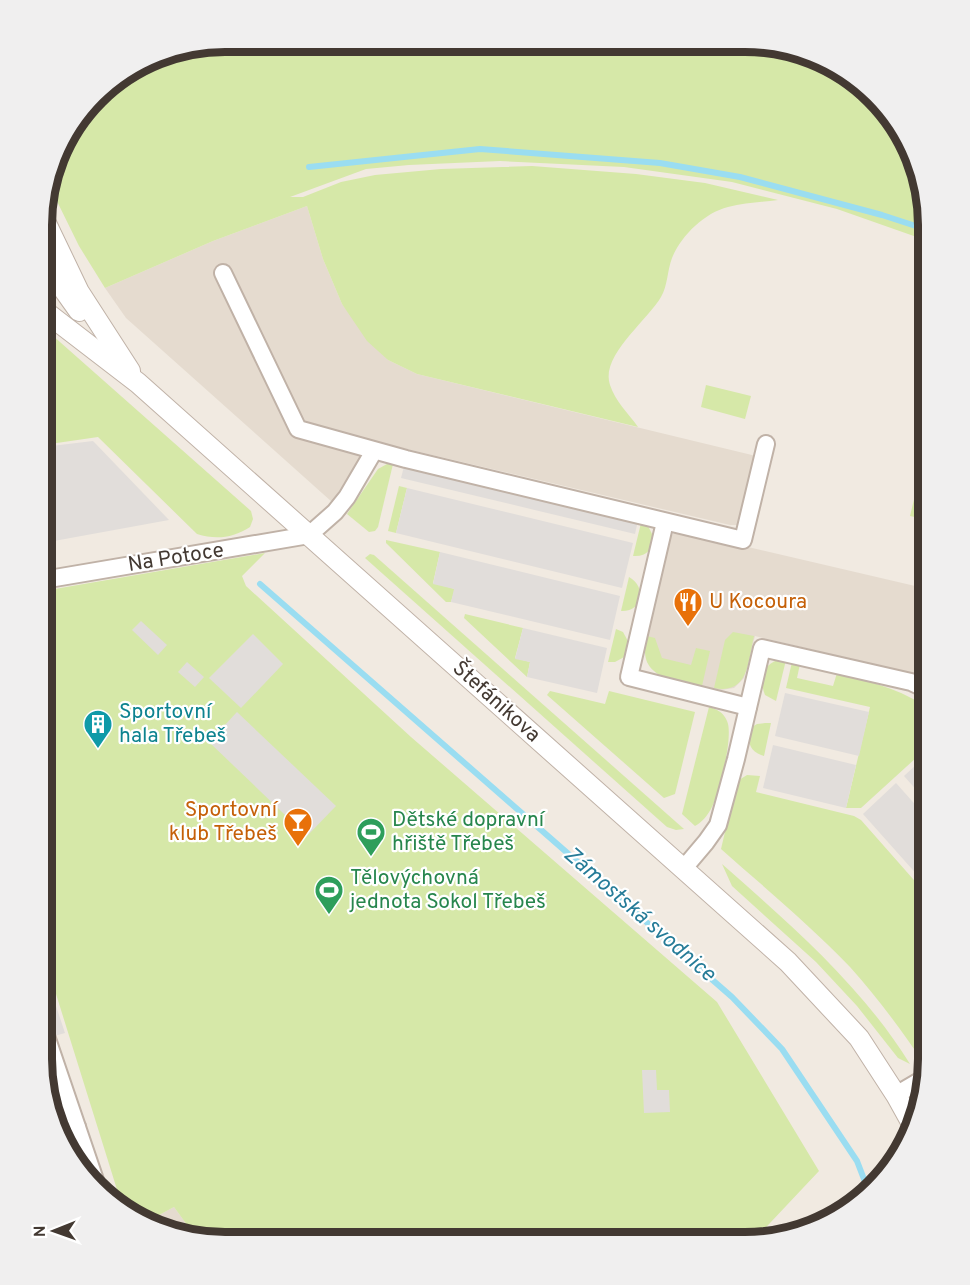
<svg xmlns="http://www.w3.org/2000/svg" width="970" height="1285" viewBox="0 0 970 1285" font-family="Overpass,sans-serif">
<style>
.residential{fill:#e5dbcf}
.green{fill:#d6e8a8}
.parking{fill:#e1ddda}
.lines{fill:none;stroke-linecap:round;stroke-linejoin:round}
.stream{stroke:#9addf1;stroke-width:6}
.minor-casing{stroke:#c0b2a7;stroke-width:20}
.tertiary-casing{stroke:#c0b2a7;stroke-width:22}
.minor{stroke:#fff;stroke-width:16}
.tertiary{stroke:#fff;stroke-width:20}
.labels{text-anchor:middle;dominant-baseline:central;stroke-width:4.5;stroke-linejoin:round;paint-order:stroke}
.street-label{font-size:21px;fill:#433932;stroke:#fff}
.food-label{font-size:21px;fill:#c56008;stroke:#fff;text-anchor:start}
.culture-label{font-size:21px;fill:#0d838f;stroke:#fff;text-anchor:start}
.leisure-label{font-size:21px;fill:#27864d;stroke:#fff;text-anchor:start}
.water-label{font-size:22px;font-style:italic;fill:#267c98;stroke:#fff}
.rim{fill:none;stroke:#433932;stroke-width:8}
</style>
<rect width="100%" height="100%" fill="#f1eae1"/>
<g class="residential">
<path d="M307 206 323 259 342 304 388 360 417 374 756 456 742 519 737 525H730L390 445 361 456 332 502 126 318 105 288 213 241Z"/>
<path d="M680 531 928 589V677L755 636 744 678 734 688 721 690 663 677 657 674 647 662 645 646 671 535Z"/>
<path d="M174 1207 198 1240 148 1221Z"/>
</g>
<g class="green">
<path d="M226 42 769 44 856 80 909 144 928 225V241L837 209 732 182 624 167 500 161 409 165 366 169 290 197H303L341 182 375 175 441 169 532 166 636 174 705 183 778 200C762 202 744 203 728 207 704 213 681 236 672 258 667 271 668 285 661 297 647 321 600 356 610 385 615 401 629 414 638 427L417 374 388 360 367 341 342 304 323 259 307 206 213 241 105 288 79 246 49 185 66 134 105 87 166 52Z"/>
<path d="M43 327 251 511 253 519 250 527C233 538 216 540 197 534L98 437 43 445Z"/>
<path d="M706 385 751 396 745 419 701 407Z"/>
<path d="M387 464H393L378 527 375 531 369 532 347 514 378 469Z"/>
<path d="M399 486 407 488 396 533 388 531Z"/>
<path d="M917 487 928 489V520L910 516Z"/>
<path d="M641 523 648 526 654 538C651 550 647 557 633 556Z"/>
<path d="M386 540 440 552 433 583 455 589 451 602H446L386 543Z"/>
<path d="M265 553 242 576 246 586 411 737 717 1002 819 1171 753 1241 745 1243 202 1241 198 1240 174 1207 148 1221 124 1212 42 949 43 591Z"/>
<path d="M370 554 374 555 684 829 676 830 667 827 365 558Z"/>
<path d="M629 577C647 587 643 612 621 611Z"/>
<path d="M465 614 523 628 515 658 530 662 527 677 464 618Z"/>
<path d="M616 629 623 632 629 643 626 656 615 662H608Z"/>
<path d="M733 632 754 636C748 661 749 695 714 688L725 640Z"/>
<path d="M647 636 655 638 662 658 691 665 696 648 710 651 702 686C671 679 636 678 647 636Z"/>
<path d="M778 660H786L776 701 765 695C759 680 762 665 778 660Z"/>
<path d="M792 662 800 664 797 678 833 686 837 673C868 681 901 689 928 708V747L861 808H846L870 707 786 688Z"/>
<path d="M550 691 605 704 609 691 695 712 675 794 664 798 547 695Z"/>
<path d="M709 707C717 709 724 713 727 721 734 735 719 795 711 809 707 816 702 822 695 826L682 814Z"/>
<path d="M765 723H771L764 756C749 752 746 741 752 727L757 724Z"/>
<path d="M747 775 760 776 756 792 854 816 861 820 928 896V1065H925C902 1031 878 998 850 967 810 925 765 888 721 849L736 785 739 780Z"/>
<path d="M722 864C791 925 861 985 910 1064L898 1058 857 1006 816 962 732 886Z"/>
</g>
<g class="parking">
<path d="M93 441 169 520 43 543V447Z"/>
<path d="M406 459 639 516 635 534 401 478Z"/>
<path d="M407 488 633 543 622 588 396 533Z"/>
<path d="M440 552 620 596 610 640 451 602 454 589 433 584Z"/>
<path d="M141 621 167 645 158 655 132 630Z"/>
<path d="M523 628 607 648 597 693 527 677 530 662 515 659Z"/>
<path d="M253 634 283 664 241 708 209 678Z"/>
<path d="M187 662 204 677 195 687 178 672Z"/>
<path d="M785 693 869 712 859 756 775 736Z"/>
<path d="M237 712 336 806 307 836 209 742Z"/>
<path d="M773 745 856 765 846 808 763 788Z"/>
<path d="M928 754V803L904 776Z"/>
<path d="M896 783 928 819V887L863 814Z"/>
<path d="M42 964 65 1033 51 1037 42 1011Z"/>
<path d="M642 1070H656L657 1090H669L670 1112 644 1113Z"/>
</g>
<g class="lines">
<g class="stream">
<path d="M309 167 480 149 660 163 740 177 882 215 928 230"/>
<path d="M260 584 732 997 782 1049 857 1161 867 1187"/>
</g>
<g class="minor-casing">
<g id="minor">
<path d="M223 273 298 429 406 459 743 540 766 444"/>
<path d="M665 522 629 677 748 707"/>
<path d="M43 580 309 535 335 512 347 497 374 451"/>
<path d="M684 868 706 842 718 825 736 759 762 648 911 682 928 690"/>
<path d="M42 1024 95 1180"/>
<path d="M896 1095 925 1078"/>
<path d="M63 1143 77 1127"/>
</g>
</g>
<g class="tertiary-casing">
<g id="tertiary">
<path d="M44 219 79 292 130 371"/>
<path d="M44 262 79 311"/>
<path d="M43 310 138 383 788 962 859 1038 896 1095 911 1122"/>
</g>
</g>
<use href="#minor" class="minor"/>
<use href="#tertiary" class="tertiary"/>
</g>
<defs>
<g id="restaurant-pin" transform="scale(1.5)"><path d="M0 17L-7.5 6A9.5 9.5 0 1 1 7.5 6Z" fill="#e8710a" stroke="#fff"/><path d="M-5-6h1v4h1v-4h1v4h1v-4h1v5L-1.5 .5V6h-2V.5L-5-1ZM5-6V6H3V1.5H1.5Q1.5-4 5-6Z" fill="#fff"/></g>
<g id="building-pin" transform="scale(1.5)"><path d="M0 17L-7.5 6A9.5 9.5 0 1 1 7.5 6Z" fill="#0f9aa8" stroke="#fff"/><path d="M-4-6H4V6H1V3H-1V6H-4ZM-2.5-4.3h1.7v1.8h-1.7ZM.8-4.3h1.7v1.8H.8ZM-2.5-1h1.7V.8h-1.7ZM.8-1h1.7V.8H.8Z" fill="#fff"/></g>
<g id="bar-pin" transform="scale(1.5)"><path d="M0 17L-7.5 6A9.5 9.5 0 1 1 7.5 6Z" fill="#e8710a" stroke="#fff"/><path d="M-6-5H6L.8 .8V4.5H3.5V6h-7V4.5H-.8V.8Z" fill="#fff"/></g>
<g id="stadium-pin" transform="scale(1.5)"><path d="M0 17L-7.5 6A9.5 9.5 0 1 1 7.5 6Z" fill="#2e9e5b" stroke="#fff"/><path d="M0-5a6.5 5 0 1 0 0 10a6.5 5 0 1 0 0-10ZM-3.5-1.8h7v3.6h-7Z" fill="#fff"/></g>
</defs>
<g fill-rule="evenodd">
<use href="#restaurant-pin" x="688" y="602"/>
<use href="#building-pin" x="98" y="724"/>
<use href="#bar-pin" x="298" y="822"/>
<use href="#stadium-pin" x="371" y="832"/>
<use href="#stadium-pin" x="329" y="890"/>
</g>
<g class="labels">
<g class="street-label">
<text transform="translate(176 558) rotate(-9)">Na Potoce</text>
<text transform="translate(496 702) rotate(42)">Štefánikova</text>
</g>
<g class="food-label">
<text x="709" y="602">U Kocoura</text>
<text x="277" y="810" text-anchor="end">Sportovní<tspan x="277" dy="24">klub Třebeš</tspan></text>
</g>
<g class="culture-label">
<text x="119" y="712">Sportovní<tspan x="119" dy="24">hala Třebeš</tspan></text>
</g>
<g class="leisure-label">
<text x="392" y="820">Dětské dopravní<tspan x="392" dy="24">hřiště Třebeš</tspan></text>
<text x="350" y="878">Tělovýchovná<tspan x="350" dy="24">jednota Sokol Třebeš</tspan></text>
</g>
<g class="water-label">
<text transform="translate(639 915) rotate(41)">Zámostská svodnice</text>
</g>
</g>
<path d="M0 0H970V1285H0ZM225 52H745A173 173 0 0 1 918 225V1059A173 173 0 0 1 745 1232H225A173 173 0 0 1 52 1059V225A173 173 0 0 1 225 52Z" fill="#f0efef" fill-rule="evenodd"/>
<path class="rim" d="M225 52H745A173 173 0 0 1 918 225V1059A173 173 0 0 1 745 1232H225A173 173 0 0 1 52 1059V225A173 173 0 0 1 225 52Z"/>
<g transform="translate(54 1231) rotate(269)" stroke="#ffffff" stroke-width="4.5" paint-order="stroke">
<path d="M0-4.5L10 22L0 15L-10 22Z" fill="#433932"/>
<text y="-9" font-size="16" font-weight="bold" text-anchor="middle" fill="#433932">N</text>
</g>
</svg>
